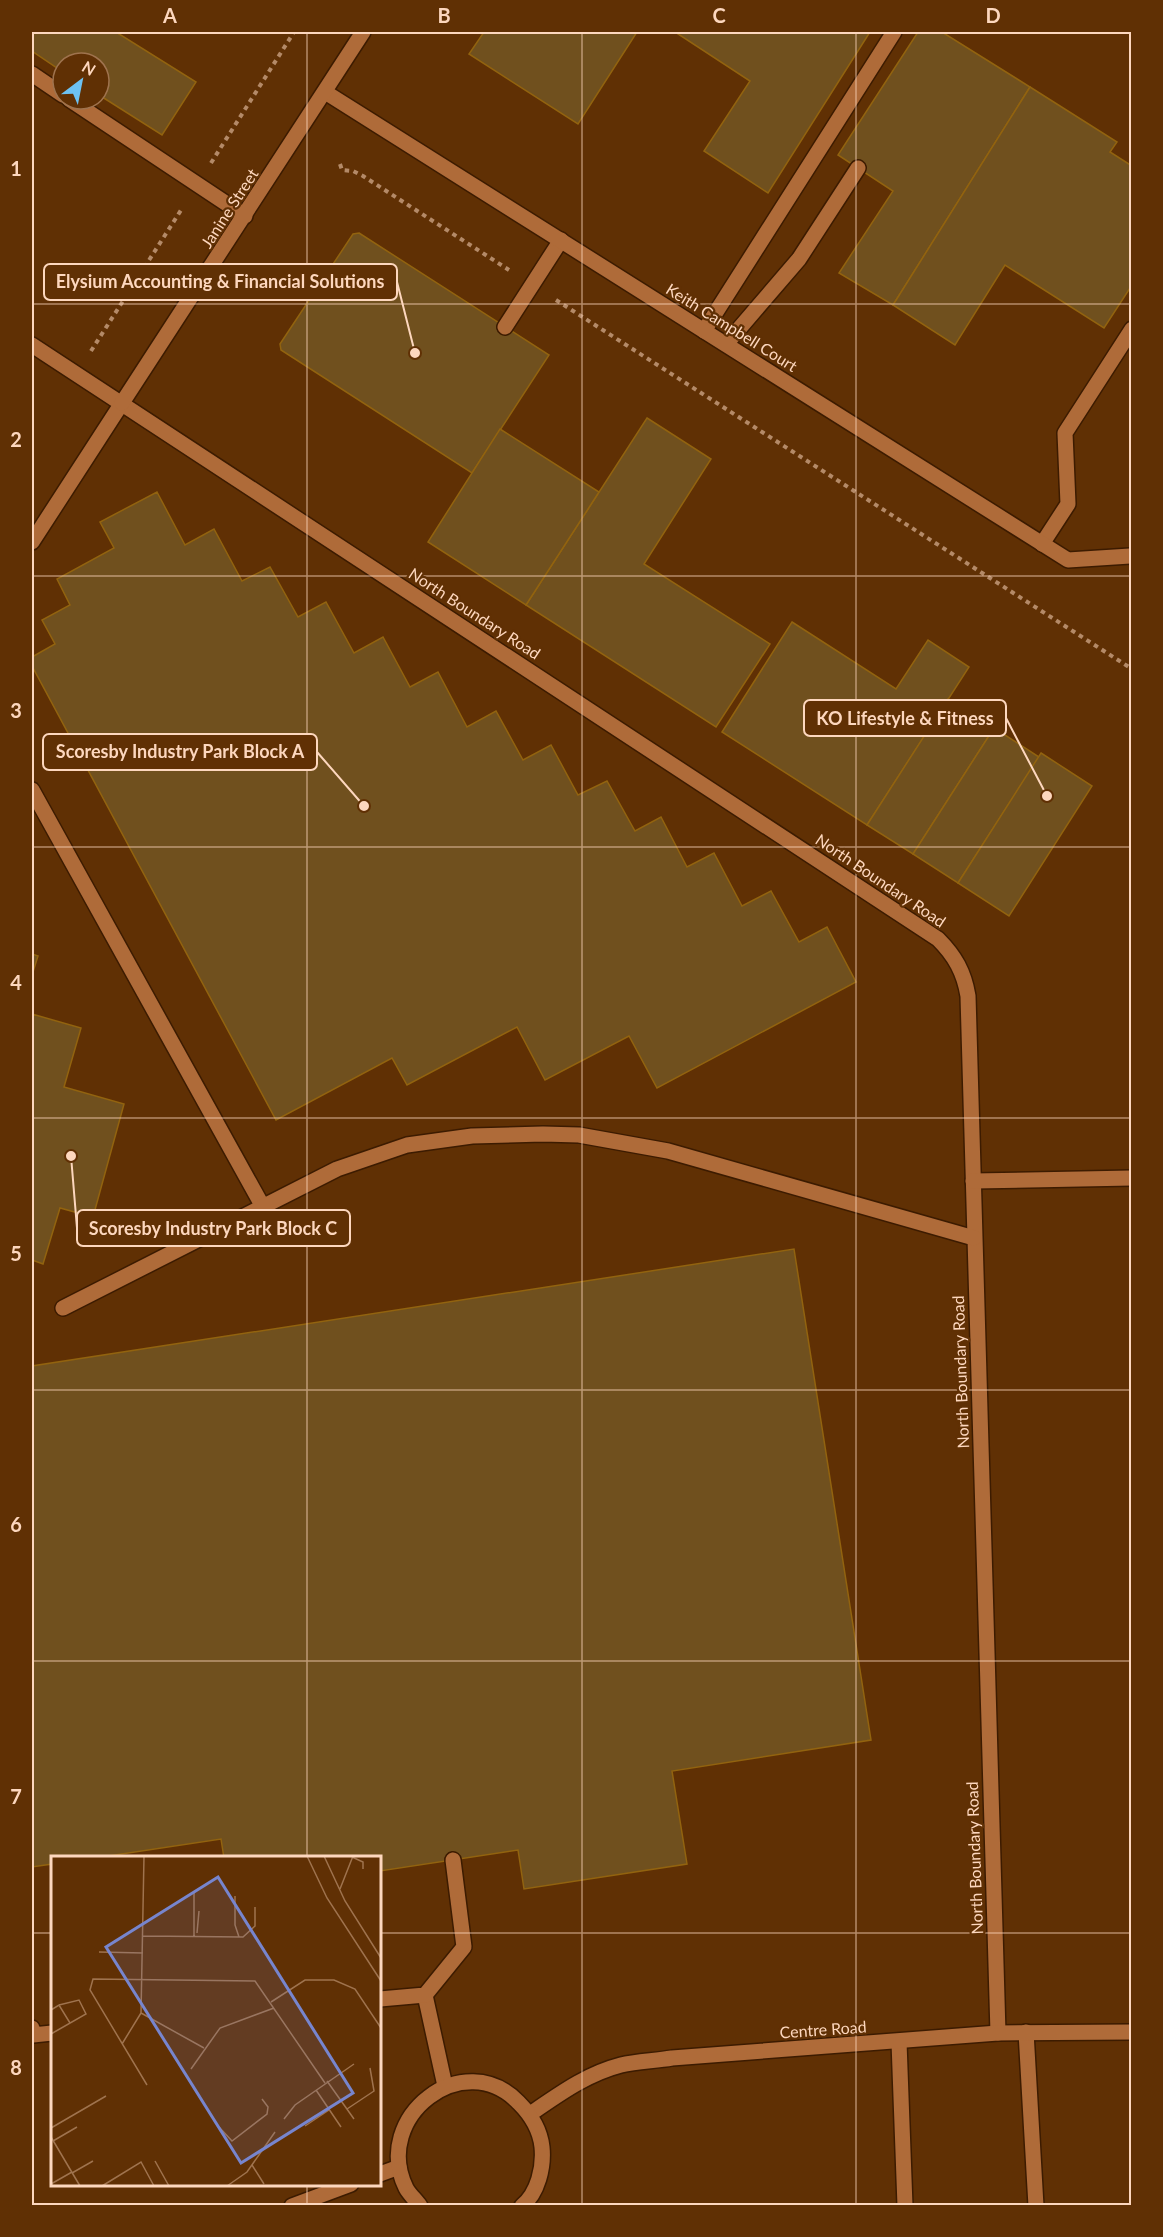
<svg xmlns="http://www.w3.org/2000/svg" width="1163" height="2237" viewBox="0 0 1163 2237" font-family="Lato,sans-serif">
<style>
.building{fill:#70501e;stroke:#92630f;stroke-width:1.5}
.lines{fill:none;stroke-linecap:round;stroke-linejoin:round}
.service-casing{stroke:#3c1b00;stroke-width:18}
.minor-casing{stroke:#3c1b00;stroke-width:18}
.path{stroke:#b48a68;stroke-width:4;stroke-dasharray:4.5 4.5;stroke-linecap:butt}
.service{stroke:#af6b39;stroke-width:15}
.minor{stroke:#af6b39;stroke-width:15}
.grid{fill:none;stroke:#fdd7be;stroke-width:1.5;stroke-opacity:0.55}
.labels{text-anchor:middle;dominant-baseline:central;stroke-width:4.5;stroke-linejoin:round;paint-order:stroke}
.street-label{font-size:16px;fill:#fdd7be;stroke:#603004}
.inset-road{fill:none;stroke:#9f734e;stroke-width:1.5}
.view{fill:#7785ce;fill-opacity:0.15;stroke:#7785ce;stroke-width:3}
.inset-edge{fill:none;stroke:#fdd7be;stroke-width:3}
.leader{fill:none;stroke:#fdd7be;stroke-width:2}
.callout-dot{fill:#fdd7be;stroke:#603004;stroke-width:2}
.callout{fill:#603004;stroke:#fdd7be;stroke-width:2}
.callout-label{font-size:18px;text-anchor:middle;font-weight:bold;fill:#fdd7be}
.neatline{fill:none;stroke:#fdd7be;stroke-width:2}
.grid-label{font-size:20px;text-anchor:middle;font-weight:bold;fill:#fdd7be}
</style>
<rect width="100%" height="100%" fill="#603004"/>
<g class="building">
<path d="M32 32H116L196 82 162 135 99 95V63H63V72L32 51Z"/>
<path d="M484 32H637L578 124 469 54Z"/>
<path d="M675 32H870L768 193 704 151 750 81Z"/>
<path d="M918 32H942L1030 87 893 305 839 273 893 191 838 155Z"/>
<path d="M1030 87 1117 142 1110 152 1132 166V285L1104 328 1005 265 955 345 893 305Z"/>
<path d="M359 233 549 355 472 473 281 350 280 344 353 234Z"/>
<path d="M647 418 711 459 644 564 770 644 716 727 526 605Z"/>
<path d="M500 429 599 492 526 605 428 542Z"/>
<path d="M157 492 185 545 214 529 242 581 270 567 298 617 326 602 354 653 383 637 410 687 438 672 467 727 496 711 523 760 551 745 578 795 607 781 635 831 661 817 687 867 714 853 742 906 771 891 799 942 827 927 856 982 657 1088 629 1036 545 1080 517 1027 407 1085 392 1058 276 1120 32 666V657L55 644 42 620 70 605 57 579 114 548 100 522Z"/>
<path d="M792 622 896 689 928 640 969 667 867 825 722 732Z"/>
<path d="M948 699 994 728 913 854 867 825Z"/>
<path d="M994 728 1039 757 958 883 913 854Z"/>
<path d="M1041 753 1092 786 1009 916 958 883Z"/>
<path d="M32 954 38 956 32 975Z"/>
<path d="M32 1014 81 1028 64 1087 124 1104 93 1217 60 1208 43 1264 32 1260Z"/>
<path d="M794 1249 871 1740 672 1771 687 1864 524 1889 518 1850 380 1871V1858H224L221 1839 95 1858H52V1864L32 1867V1366Z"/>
</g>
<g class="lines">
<g class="service-casing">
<g id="service">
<path d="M32 74 63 95"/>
<path d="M69 99 245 216"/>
<path d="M505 327 561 240"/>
<path d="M704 331 894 32"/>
<path d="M726 344 799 259 858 168"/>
<path d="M32 345 938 939C955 956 964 972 968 996L998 2033"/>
<path d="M32 542 122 403"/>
<path d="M1042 544 1068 504 1065 433 1132 329"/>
<path d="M32 790 263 1207"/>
<path d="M973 1181 1132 1178"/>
<path d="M63 1308 337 1169 407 1145 472 1136 543 1134 579 1135 668 1151 974 1238"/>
<path d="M425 1995 445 2086"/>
<path d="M380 1999 425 1995 464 1947 453 1860"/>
<path d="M32 2028 33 2035 52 2033"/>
<path d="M1026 2032 1036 2206"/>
<path d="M899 2042 905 2206"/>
<path d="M380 2174 399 2167"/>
<path d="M292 2206 351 2184"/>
</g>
</g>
<g class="minor-casing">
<g id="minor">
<path d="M325 92 1068 560 1130 556"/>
<path d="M122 403 363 32"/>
<path d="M530 2114C558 2095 586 2074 621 2065 637 2061 655 2061 672 2058L998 2033 1132 2032"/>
<path d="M420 2206C416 2200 409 2194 406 2188 371 2117 464 2045 519 2103 532 2116 540 2129 542 2147 544 2167 538 2193 522 2206"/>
</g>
</g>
<g class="path">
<path d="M211 163 294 32"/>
<path d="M340 164 342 170 353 171 363 176 509 270"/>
<path d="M556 300 1132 669"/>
<path d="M91 351 183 207"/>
</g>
<use href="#service" class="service"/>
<use href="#minor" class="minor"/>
</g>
<path class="grid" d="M307 32V1858M582 32V2206M856 32V2206M32 304H1132M32 576H1132M32 847H1132M32 1118H1132M32 1390H1132M32 1661H1132M32 1933H52M380 1933H1132M307 2184V2206"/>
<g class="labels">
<g class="street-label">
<text transform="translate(229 208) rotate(-57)">Janine Street</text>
<text transform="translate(732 327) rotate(32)">Keith Campbell Court</text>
<text transform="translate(475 613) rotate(33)">North Boundary Road</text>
<text transform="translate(881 880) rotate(34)">North Boundary Road</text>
<text transform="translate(960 1372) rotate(-92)">North Boundary Road</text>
<text transform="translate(974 1858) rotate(-92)">North Boundary Road</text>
<text transform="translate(823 2029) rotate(-4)">Centre Road</text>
</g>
</g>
<g transform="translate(51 1856)">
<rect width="330" height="330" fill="#603004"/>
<path class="inset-road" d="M93 0 90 157 153 192M256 0 276 42 330 125M273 0 294 45 330 102M301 1 312 6V13M289 33 302 0M184 40V69L188 81M146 77 148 55M92 80 192 81 204 70V51M143 80V36M48 96 92 97M220 146 254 124H283L304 133 330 172M0 154 8 149 19 167M0 178 35 158 28 144 8 149M71 188 90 157M140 213 169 172 223 152M276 225 303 263M96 229 39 134 42 123 204 125 274 227M265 234 290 271M296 253 323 235 319 212M233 263 244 249 303 208M254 270 278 254M168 271 181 285 216 258 217 251 211 243M0 272 55 240M0 281 29 330M2 285 26 271M104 305 118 330M201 309 213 328M21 317 42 305M0 328 21 316M51 330 90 306 103 330M176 330 196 316 224 276"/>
<path class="view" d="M167 21 302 237 190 307 55 91Z"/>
<rect width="330" height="330" class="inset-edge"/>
</g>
<path class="leader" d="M415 353L397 282M1047 796L1006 718M364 806L317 752M71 1156L77 1228"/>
<g class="callout-dot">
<circle cx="415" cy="353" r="6"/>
<circle cx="1047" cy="796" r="6"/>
<circle cx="364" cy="806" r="6"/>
<circle cx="71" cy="1156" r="6"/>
</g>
<g class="callout">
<rect x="44" y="264" width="353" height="36" rx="6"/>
<rect x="804" y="700" width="202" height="36" rx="6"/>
<rect x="43" y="734" width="274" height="36" rx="6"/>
<rect x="77" y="1210" width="273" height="36" rx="6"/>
</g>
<g class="callout-label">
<text x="220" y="288">Elysium Accounting &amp; Financial Solutions</text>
<text x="905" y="725">KO Lifestyle &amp; Fitness</text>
<text x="180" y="758">Scoresby Industry Park Block A</text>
<text x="213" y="1235">Scoresby Industry Park Block C</text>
</g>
<rect width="1163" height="2237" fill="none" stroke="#603004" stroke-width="66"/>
<g transform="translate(81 81) rotate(32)"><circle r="28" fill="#603004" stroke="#9f734e" stroke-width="1.5"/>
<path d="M0-4.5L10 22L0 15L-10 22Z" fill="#6dc2f3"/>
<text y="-9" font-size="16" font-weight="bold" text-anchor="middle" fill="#fdd7be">N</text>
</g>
<rect x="33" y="33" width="1097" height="2171" class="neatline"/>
<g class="grid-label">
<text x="170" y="23">A</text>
<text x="444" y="23">B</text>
<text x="719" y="23">C</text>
<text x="993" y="23">D</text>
<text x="16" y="176">1</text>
<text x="16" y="447">2</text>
<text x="16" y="718">3</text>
<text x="16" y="990">4</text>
<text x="16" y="1261">5</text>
<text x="16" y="1532">6</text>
<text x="16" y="1804">7</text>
<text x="16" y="2075">8</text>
</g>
</svg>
